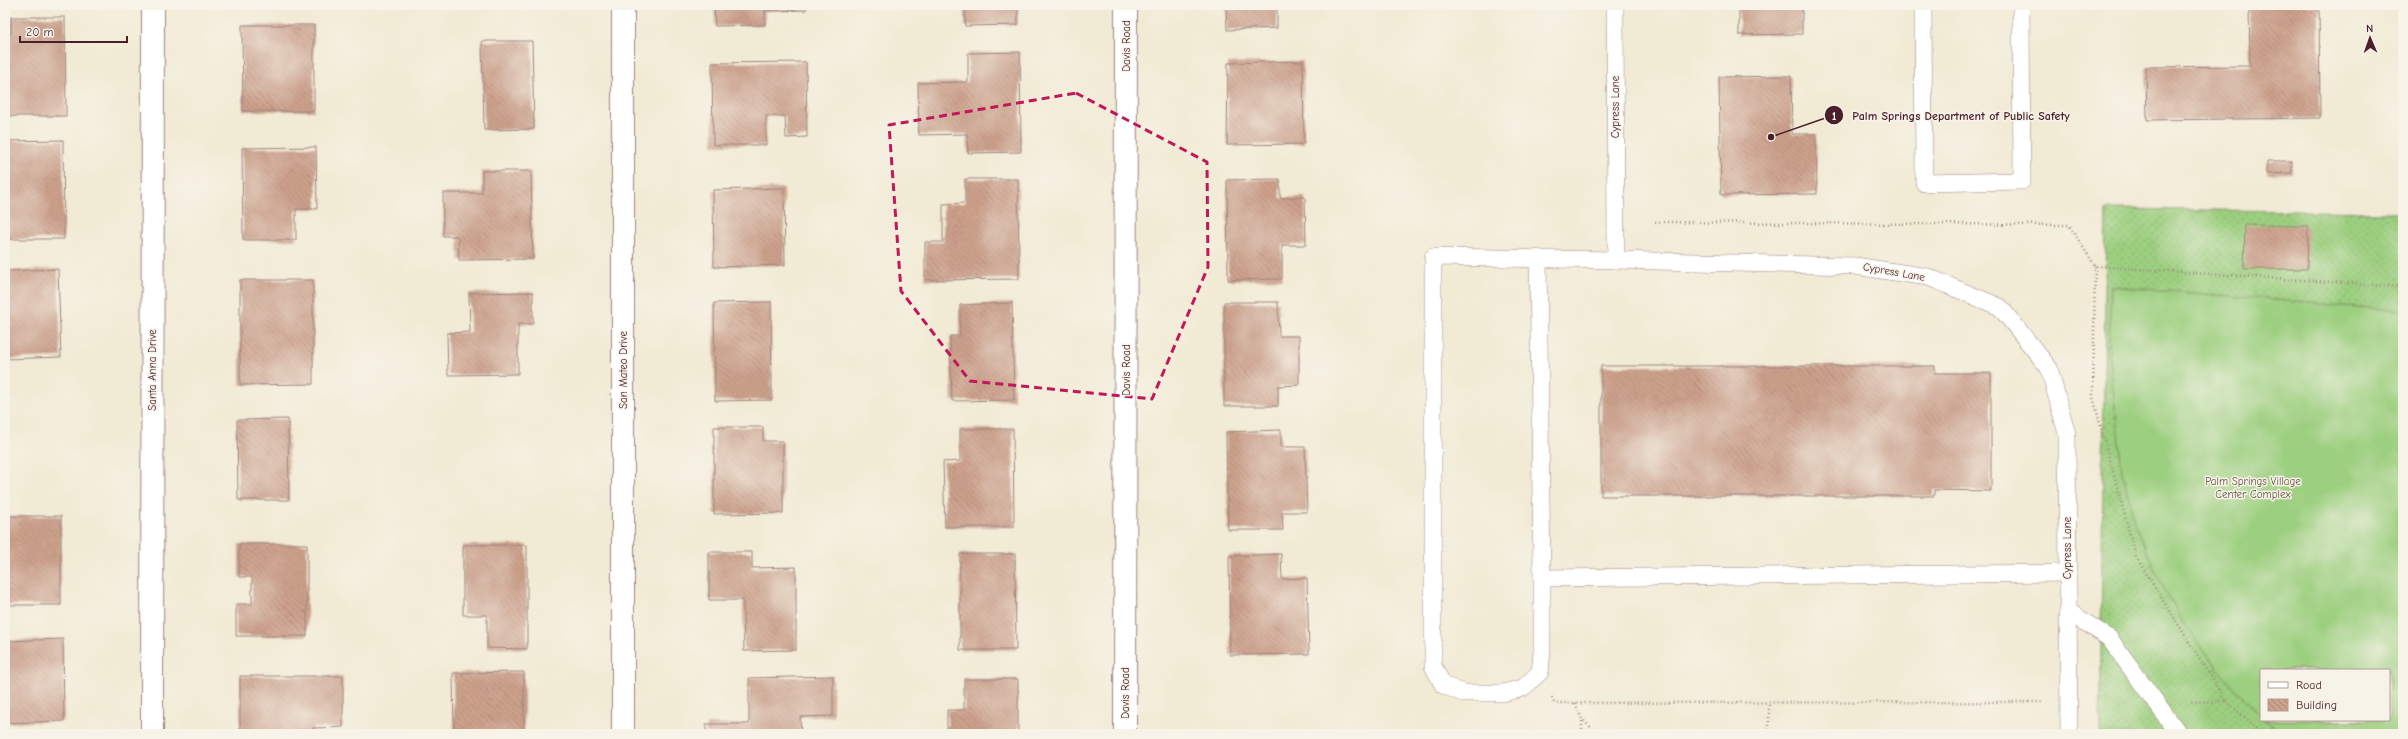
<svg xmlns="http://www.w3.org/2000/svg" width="2408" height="739" viewBox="0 0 2408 739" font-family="'Comic Neue',sans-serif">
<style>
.grass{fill:url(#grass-dots);stroke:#737755;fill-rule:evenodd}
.pitch{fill:#9ccf7f;stroke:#737755}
.building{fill:url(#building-back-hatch)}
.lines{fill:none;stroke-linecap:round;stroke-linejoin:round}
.lane-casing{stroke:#9e8480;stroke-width:18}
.street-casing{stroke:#9e8480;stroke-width:24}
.secondary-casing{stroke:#9e8480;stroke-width:24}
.path{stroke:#9e8480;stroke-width:2.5;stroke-dasharray:1 3;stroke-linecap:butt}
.lane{stroke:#fff;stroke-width:17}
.street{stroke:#fff;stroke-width:22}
.secondary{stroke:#fff;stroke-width:22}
.marked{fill:none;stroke:#c2185b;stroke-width:3;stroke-dasharray:8 5;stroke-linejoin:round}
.labels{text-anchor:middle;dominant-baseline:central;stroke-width:3;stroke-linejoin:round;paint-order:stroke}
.street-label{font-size:11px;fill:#4a1f2b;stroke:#f7f3e8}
.park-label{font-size:11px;fill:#635444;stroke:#f7f3e8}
.leader{fill:none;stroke:#4a1f2b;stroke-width:1.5}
.callout-dot{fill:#4a1f2b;stroke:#f7f3e8;stroke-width:1.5}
.mark-label{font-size:12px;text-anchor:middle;font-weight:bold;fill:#fff}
.callout-label{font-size:12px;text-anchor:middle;font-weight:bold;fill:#4a1f2b;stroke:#f7f3e8;stroke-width:3;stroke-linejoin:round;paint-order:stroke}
</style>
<defs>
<pattern id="grass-dots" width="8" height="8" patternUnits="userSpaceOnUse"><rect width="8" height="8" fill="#9ccf7f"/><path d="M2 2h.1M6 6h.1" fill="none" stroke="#88b16e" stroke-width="1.8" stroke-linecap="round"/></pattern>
<pattern id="building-back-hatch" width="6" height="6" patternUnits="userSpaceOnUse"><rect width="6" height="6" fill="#cda18c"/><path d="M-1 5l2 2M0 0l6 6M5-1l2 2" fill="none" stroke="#a88373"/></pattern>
</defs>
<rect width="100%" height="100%" fill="#f7f3e8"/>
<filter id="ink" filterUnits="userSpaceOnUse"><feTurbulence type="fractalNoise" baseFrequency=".025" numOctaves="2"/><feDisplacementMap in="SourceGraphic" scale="8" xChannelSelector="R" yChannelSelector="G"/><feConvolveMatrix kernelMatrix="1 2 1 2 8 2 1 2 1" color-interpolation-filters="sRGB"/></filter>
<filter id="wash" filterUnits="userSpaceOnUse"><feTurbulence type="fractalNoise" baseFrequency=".012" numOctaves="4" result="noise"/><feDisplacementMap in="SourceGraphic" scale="16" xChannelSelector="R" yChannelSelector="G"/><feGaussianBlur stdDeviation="0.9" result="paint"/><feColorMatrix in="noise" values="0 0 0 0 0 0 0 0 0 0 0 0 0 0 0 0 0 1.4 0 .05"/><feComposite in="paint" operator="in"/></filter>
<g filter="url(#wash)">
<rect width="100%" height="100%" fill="#f1ead4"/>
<path class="grass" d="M2106 209 2403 212V734H2100ZM2261 670H2389V720H2261Z"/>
<path class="pitch" d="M2111 286 2403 311V734H2281L2266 720H2389V670H2261V716L2221 673 2185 626 2156 574 2135 522 2122 471 2109 351Z"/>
<g id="blocks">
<g class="building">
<rect x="482" y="5" width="52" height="3"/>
<path d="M714 5H806V10L765 11V25L715 26Z"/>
<path d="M965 5H1018V25L965 26Z"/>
<path d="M1226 5H1277V28L1227 30Z"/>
<path d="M1739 5H1802V34L1739 35Z"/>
<path d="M2249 5H2319L2320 118 2147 120 2146 67 2250 66Z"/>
<path d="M11 17H65L66 116H5V34H11Z"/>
<path d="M242 25H314V111H243Z"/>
<path d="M482 41H532L534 129 484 130Z"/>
<path d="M1020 52 1021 152 968 153 967 134 919 135 918 83 968 82V53Z"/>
<path d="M1303 61 1304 144 1227 145 1228 63Z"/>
<path d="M806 62 807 137 786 138 785 116H766V145H713L712 63Z"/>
<path d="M1791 76 1792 134H1816L1817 194 1721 195 1719 77Z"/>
<path d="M63 140 64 239H5V141Z"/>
<path d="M316 147 317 209H296V240H243L242 148Z"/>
<path d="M2267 161H2292V173L2267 174Z"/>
<path d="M482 171H531L533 259 459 260 458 236H443V193H482Z"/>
<path d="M965 179H1018L1019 279 925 280V242H943V204L965 203Z"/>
<path d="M1280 179V198L1305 197 1306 245H1282V279L1228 280 1227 180Z"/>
<path d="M784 188 785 265 714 267 713 190Z"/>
<path d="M2245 225 2308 226 2307 269H2244Z"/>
<path d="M58 269 61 357 5 359V271Z"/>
<path d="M240 280H313V384L240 385Z"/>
<path d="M533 292V324H518V374L448 375 447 333 470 332 469 293Z"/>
<path d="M771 302 772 400 715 401 714 303Z"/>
<path d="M1224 302H1278L1279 336H1299V385L1278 386V406H1224Z"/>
<path d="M1012 303 1014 400 952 401 950 336H960V305Z"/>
<path d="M1601 366H1935V373H1991V491L1934 490V496H1601Z"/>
<path d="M288 419 289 500H238L237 420Z"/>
<path d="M714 427H763V441H783V513L714 514Z"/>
<path d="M960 429H1013L1014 527H945L943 462 960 461Z"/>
<path d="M1281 430V447H1305L1307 512H1282L1283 530H1228L1226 432Z"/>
<rect x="5" y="516" width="56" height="89"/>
<path d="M239 544H307V636H236V604H252V577H239Z"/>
<path d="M463 545H527V649L487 648V615H463Z"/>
<path d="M709 552H752V568L796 567V650L744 651 743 600H709Z"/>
<path d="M960 554H1015L1016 650H960Z"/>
<path d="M1281 554 1282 579 1307 578 1309 654 1230 655 1229 556Z"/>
<path d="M63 639 64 721 5 723V641Z"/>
<path d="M524 672V734H454L453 673Z"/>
<path d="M240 676H343V727L313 728V734H240Z"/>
<path d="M833 676V716L800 717 801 734H706V724H749V678Z"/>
<path d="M964 679H1018V734H947V710H964Z"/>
</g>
</g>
</g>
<g filter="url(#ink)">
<use href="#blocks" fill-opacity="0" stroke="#9e8480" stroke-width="1"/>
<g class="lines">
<g class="lane-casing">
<g id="lane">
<path d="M1615 5 1616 260 1855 266 1928 277 2000 307 2049 368 2067 434 2069 734"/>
<path d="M1923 5 1924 183 2022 181 2021 5"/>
<path d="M1538 258 1542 578V652L1540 672 1523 688 1503 693H1463L1443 685 1433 666V257L1616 260"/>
<path d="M1542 578 2068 573"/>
<path d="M2068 611 2109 638 2179 734"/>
</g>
</g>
<g class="street-casing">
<g id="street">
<path d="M152 734 153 5"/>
<path d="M623 734V5"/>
</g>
</g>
<g class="secondary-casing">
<path id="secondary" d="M1125 734 1126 5"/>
</g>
<g class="path">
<path d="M1655 222 2069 225 2095 266 2403 287"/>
<path d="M2095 266 2093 397 2136 557 2226 701 2190 702"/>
<path d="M1552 698 1554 703 2042 702"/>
<path d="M2226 701 2264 734"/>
<path d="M1575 703 1582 719 1598 734"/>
<path d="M1582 734V719"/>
<path d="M1769 734V702"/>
</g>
<use href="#lane" class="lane"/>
<use href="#street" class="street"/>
<use href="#secondary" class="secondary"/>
</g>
</g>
<path class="marked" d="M1076 93 1207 162 1208 267 1152 399 970 381 901 291 889 125Z"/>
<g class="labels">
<g class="street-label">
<text transform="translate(1126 46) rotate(-90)">Davis Road</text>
<text transform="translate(1615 107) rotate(-90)">Cypress Lane</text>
<text transform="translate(1894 272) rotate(10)">Cypress Lane</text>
<text transform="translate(152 370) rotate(-90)">Santa Anna Drive</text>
<text transform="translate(623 370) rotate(-90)">San Mateo Drive</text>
<text transform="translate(1126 370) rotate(-90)">Davis Road</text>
<text transform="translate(2067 548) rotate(-90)">Cypress Lane</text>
<text transform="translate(1125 693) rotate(-90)">Davis Road</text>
</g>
<g class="park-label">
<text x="2253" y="481">Palm Springs Village<tspan x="2253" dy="13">Center Complex</tspan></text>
</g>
</g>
<path class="leader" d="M1771 137L1834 115"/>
<g class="callout-dot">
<circle cx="1771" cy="137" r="4"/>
<circle cx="1834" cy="115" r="10"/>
</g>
<g class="mark-label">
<text x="1834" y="120">1</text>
</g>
<g class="callout-label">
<text x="1961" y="120">Palm Springs Department of Public Safety</text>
</g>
<rect width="2408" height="739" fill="none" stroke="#f7f3e8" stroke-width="20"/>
<rect x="2260" y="669" width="130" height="52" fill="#f7f3e8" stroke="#b29e9c"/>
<rect x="2268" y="682" width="20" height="6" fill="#ffffff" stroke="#b29e9c"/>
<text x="2296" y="689" font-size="12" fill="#4a1f2b">Road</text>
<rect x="2268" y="699" width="20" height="12" fill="url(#building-back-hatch)" stroke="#b29e9c"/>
<text x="2296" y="709" font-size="12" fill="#4a1f2b">Building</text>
<g transform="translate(2370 38) rotate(358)" stroke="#f7f3e8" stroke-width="3" paint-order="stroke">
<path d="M0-3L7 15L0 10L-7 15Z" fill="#4a1f2b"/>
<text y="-6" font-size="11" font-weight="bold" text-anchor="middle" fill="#4a1f2b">N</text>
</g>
<path d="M20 36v6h107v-6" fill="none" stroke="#4a1f2b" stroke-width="2"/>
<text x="26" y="36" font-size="12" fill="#4a1f2b" stroke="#f7f3e8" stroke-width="3" paint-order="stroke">20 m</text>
</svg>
